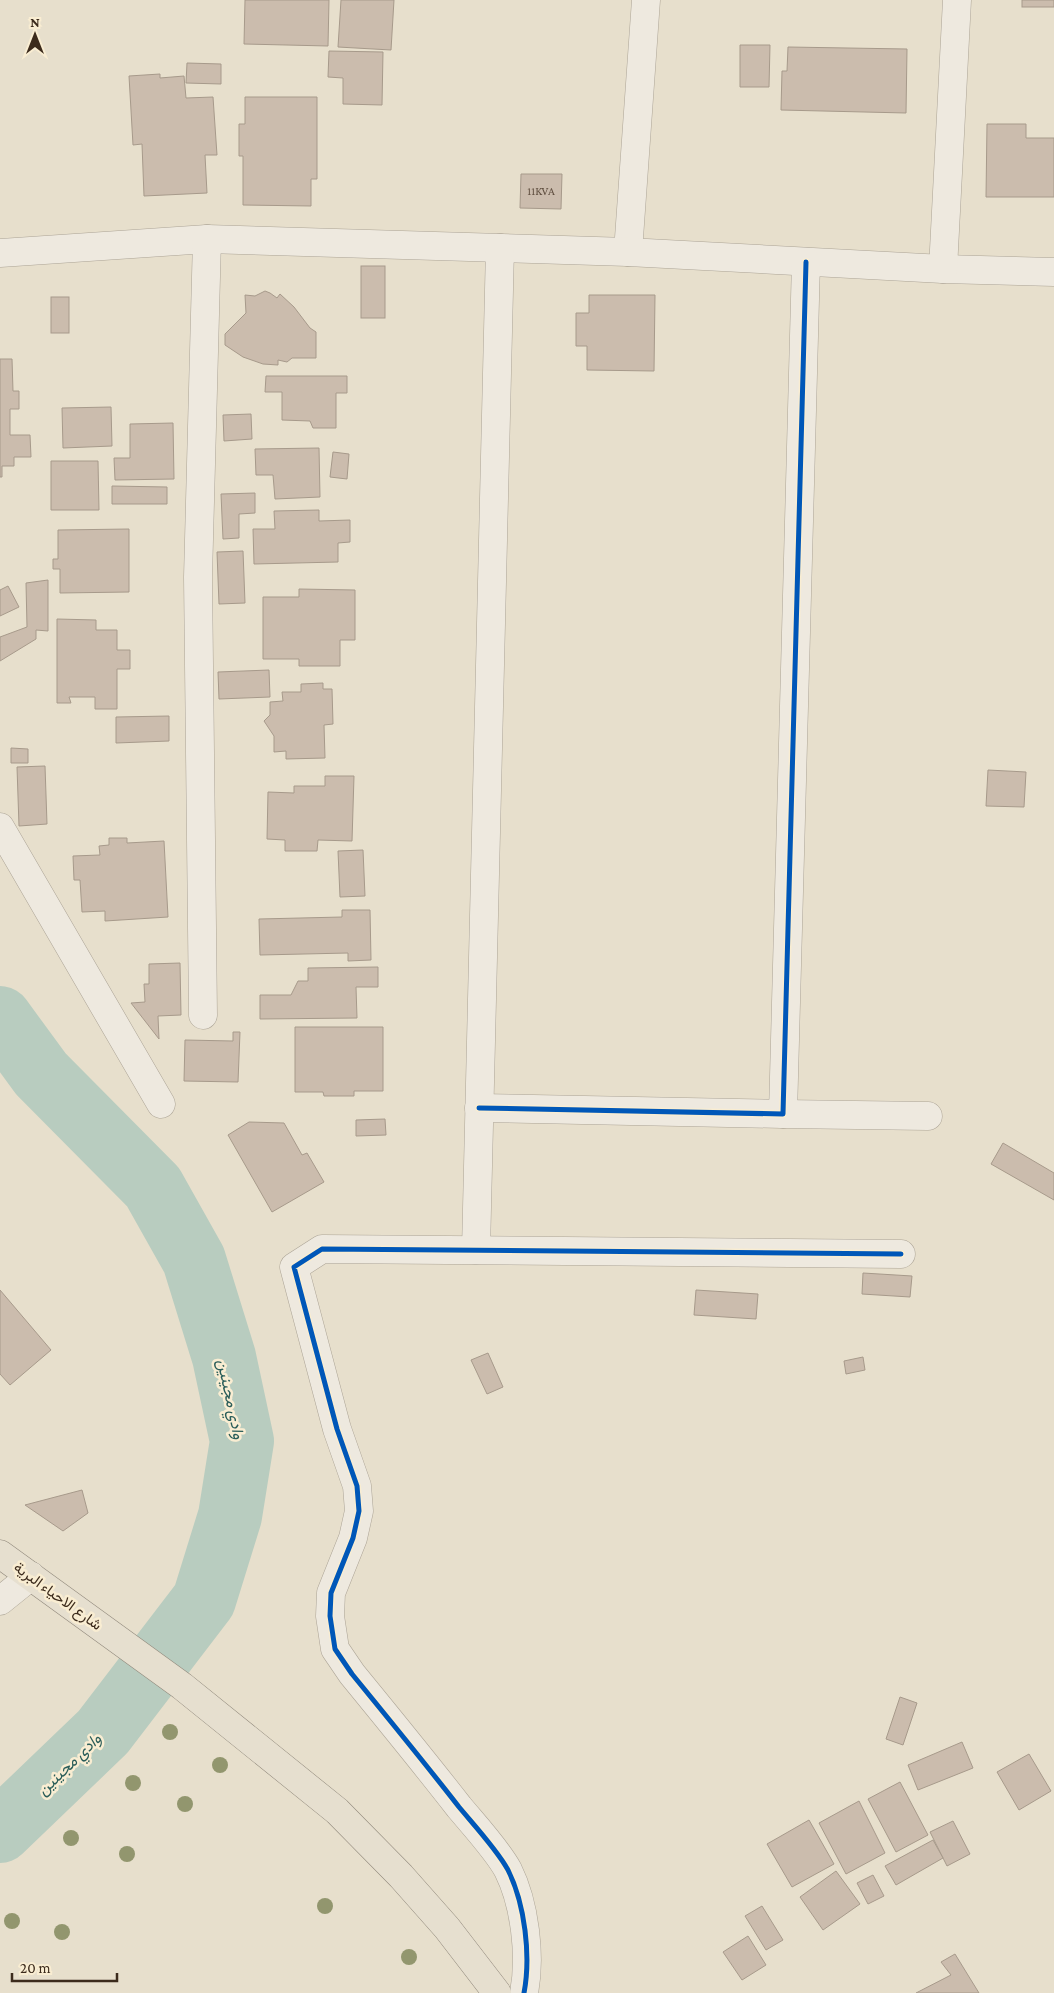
<svg xmlns="http://www.w3.org/2000/svg" width="1054" height="1993" viewBox="0 0 1054 1993" font-family="'Crimson Pro',Vazirmatn,serif">
<style>
.lines{fill:none;stroke-linecap:round;stroke-linejoin:round}
.river{stroke:#b8ccbf;stroke-width:64}
.building{fill:#cbbcad;stroke:#a79a8b}
.minor-casing{stroke:#aca496;stroke-width:29}
.major-casing{stroke:#91897c;stroke-width:29}
.minor{stroke:#eee9df;stroke-width:28}
.major{stroke:#e6dfcf;stroke-width:28}
.cycleway-casing{stroke:#f9edd2;stroke-width:8}
.cycleway{stroke:#0057b8;stroke-width:5}
.tree{fill:#92966e}
.labels{text-anchor:middle;dominant-baseline:central;stroke-width:5;stroke-linejoin:round;paint-order:stroke}
.number-label{font-size:12px;fill:#604f40}
.street-label{font-size:15px;fill:#3c2b1c;stroke:#f9edd2}
.water-label{font-size:16px;font-style:italic;fill:#2a5d59;stroke:#f9edd2}
</style>
<rect width="100%" height="100%" fill="#e7dfcc"/>
<g class="lines">
<path class="river" d="M0 1018 41 1074 153 1187 194 1260 224 1357 242 1441 230 1516 204 1600 103 1732 0 1831"/>
</g>
<g class="building">
<path d="M245 0H329L328 46 244 44Z"/>
<path d="M341 0H394L391 50 338 47Z"/>
<rect x="1022" y="0" width="32" height="7"/>
<path d="M740 45H770L769 87H740Z"/>
<path d="M788 47 907 49 906 113 781 110 782 71H787Z"/>
<path d="M329 51 383 52 382 105 343 104V78L328 77Z"/>
<path d="M187 63 221 64V84L186 83Z"/>
<path d="M160 74V78L184 76 186 98 213 97 217 155H205L207 193 144 196 142 144 133 145 129 76Z"/>
<path d="M245 97H317V179H311V206L243 205V156H239V124H245Z"/>
<path d="M987 124H1026V138H1054V197H986Z"/>
<path d="M521 174H562L561 209 520 208Z"/>
<rect x="361" y="266" width="24" height="52"/>
<path d="M265 291 270 293 277 298 280 294 294 307 310 328 316 332V358H292L287 362 278 360V365L263 364 243 357 225 345V334L246 313 245 295 255 296Z"/>
<path d="M589 295H655L654 371 587 370V346H576V313H589Z"/>
<rect x="51" y="297" width="18" height="36"/>
<path d="M0 359H12L13 391H19V409H10V435H30L31 457H14V466H2V477H0Z"/>
<path d="M266 376H347V393H336V428H313L310 421 282 420V392H265Z"/>
<path d="M111 407 112 446 63 448 62 408Z"/>
<path d="M251 414 252 439 224 441 223 415Z"/>
<path d="M173 423 174 479 115 480 114 458H130V424Z"/>
<path d="M319 448 320 497 275 499 273 475H256L255 449Z"/>
<path d="M333 452 349 454 347 479 330 477Z"/>
<path d="M51 461H98L99 510H51Z"/>
<path d="M112 486 167 487V504H112Z"/>
<path d="M255 493V513L239 514V538L223 539 221 494Z"/>
<path d="M319 510V521L350 520V542L338 543V562L254 564 253 529H275L274 511Z"/>
<path d="M129 529V592L60 593V569H53V559H58V530Z"/>
<path d="M243 551 245 603 219 604 217 552Z"/>
<path d="M48 580V631L36 630V639L0 661V637L27 627 26 583Z"/>
<path d="M8 586 19 607 0 616V590Z"/>
<path d="M299 589 355 590V640H340V666H299V659H263V597H299Z"/>
<path d="M57 619 96 620V630H117V650H130V669H117V709H95V697H69L71 703H57Z"/>
<path d="M269 670 270 697 219 699 218 672Z"/>
<path d="M323 683V689H332L333 724 324 725 325 758 286 759V751L274 752V736L264 721 270 715V702L283 701 282 692H301V684Z"/>
<path d="M169 716V741L116 743V717Z"/>
<path d="M11 748 28 749V763H11Z"/>
<path d="M45 766 47 824 19 826 17 767Z"/>
<path d="M988 770 1026 772 1024 807 986 806Z"/>
<path d="M325 776H354L352 841 318 840 317 851H285V840L267 839 268 792 294 793V786H325Z"/>
<path d="M109 838H127V843L164 841 168 917 105 921V911L82 912 80 880H74L73 856 100 855 99 846 109 845Z"/>
<path d="M363 850 365 896 340 897 338 851Z"/>
<path d="M342 910H370L371 960 348 961V953L260 955 259 919 342 917Z"/>
<path d="M180 963 181 1015 158 1016 159 1039 131 1003 145 1002 144 984H149V964Z"/>
<path d="M378 967V987H356L357 1018 260 1019V995H291L298 981H308V968Z"/>
<path d="M295 1027H383V1091H354V1096H324L323 1092H295Z"/>
<path d="M233 1032H240L238 1082 184 1081 185 1040 233 1041Z"/>
<path d="M385 1119 386 1135 356 1136V1120Z"/>
<path d="M249 1122 284 1123 302 1155 307 1153 324 1182 272 1212 228 1135Z"/>
<path d="M1003 1143 1054 1173V1200L991 1164Z"/>
<path d="M863 1273 912 1276 910 1297 862 1294Z"/>
<path d="M0 1290 51 1350 10 1385 0 1374Z"/>
<path d="M696 1290 758 1294 756 1319 694 1315Z"/>
<path d="M488 1353 503 1387 487 1394 471 1360Z"/>
<path d="M863 1357 865 1370 846 1374 844 1361Z"/>
<path d="M82 1490 88 1513 63 1531 25 1505Z"/>
<path d="M900 1697 917 1703 903 1745 886 1739Z"/>
<path d="M962 1742 973 1768 918 1790 908 1765Z"/>
<path d="M1029 1754 1051 1791 1019 1810 997 1772Z"/>
<path d="M900 1782 928 1835 896 1852 868 1799Z"/>
<path d="M859 1801 885 1853 846 1874 819 1823Z"/>
<path d="M809 1820 834 1864 792 1887 767 1844Z"/>
<path d="M953 1821 970 1854 947 1866 930 1832Z"/>
<path d="M933 1840 943 1858 896 1885 885 1866Z"/>
<path d="M836 1871 860 1904 823 1930 800 1897Z"/>
<path d="M873 1875 884 1896 868 1904 857 1883Z"/>
<path d="M762 1906 783 1940 766 1950 745 1916Z"/>
<path d="M748 1936 766 1965 742 1980 723 1952Z"/>
<path d="M955 1954 979 1993H916L951 1975 941 1962Z"/>
</g>
<g class="lines">
<g class="minor-casing">
<g id="minor">
<path d="M628 252 646 0"/>
<path d="M0 253 207 239 628 252 943 269 1054 272"/>
<path d="M943 269 957 0"/>
<path d="M0 827 161 1104"/>
<path d="M203 1015 198 577 207 239"/>
<path d="M479 1108 783 1114 806 262"/>
<path d="M783 1114 928 1116"/>
<path d="M476 1250 500 248"/>
<path d="M0 1601 31 1576"/>
<path d="M524 1993C531 1956 525 1904 508 1870 498 1851 474 1825 459 1807 424 1762 388 1718 352 1674L335 1649 330 1616 331 1593 353 1538 359 1511 357 1486 337 1429 294 1267 322 1249 901 1254"/>
</g>
</g>
<g class="major-casing">
<path id="major" d="M0 1554 182 1686 337 1811 401 1876 447 1928 497 1993"/>
</g>
<use href="#minor" class="minor"/>
<use href="#major" class="major"/>
<g class="cycleway-casing">
<g id="cycleway">
<path d="M479 1108 783 1114 806 262"/>
<path d="M524 1993C531 1956 525 1904 508 1870 498 1851 474 1825 459 1807 424 1762 388 1718 352 1674L335 1649 330 1616 331 1593 353 1538 359 1511 357 1486 337 1429 294 1267 322 1249 901 1254"/>
</g>
</g>
<use href="#cycleway" class="cycleway"/>
</g>
<g class="tree">
<circle cx="170" cy="1732" r="8"/>
<circle cx="220" cy="1765" r="8"/>
<circle cx="133" cy="1783" r="8"/>
<circle cx="185" cy="1804" r="8"/>
<circle cx="71" cy="1838" r="8"/>
<circle cx="127" cy="1854" r="8"/>
<circle cx="325" cy="1906" r="8"/>
<circle cx="12" cy="1921" r="8"/>
<circle cx="62" cy="1932" r="8"/>
<circle cx="409" cy="1957" r="8"/>
</g>
<g class="labels">
<g class="number-label">
<text x="541" y="191">11KVA</text>
</g>
<g class="street-label">
<text transform="translate(58 1596) rotate(36)">شارع الاحياء البرية</text>
</g>
<g class="water-label">
<text transform="translate(231 1399) rotate(78)">وادي مجينين</text>
<text transform="translate(69 1764) rotate(-44)">وادي مجينين</text>
</g>
</g>
<g transform="translate(35 35)" stroke="#f9edd2" stroke-width="4" paint-order="stroke">
<path d="M0-4L9 19L0 12L-9 19Z" fill="#3c2b1c"/>
<text y="-8" font-size="14" font-weight="bold" text-anchor="middle" fill="#3c2b1c">N</text>
</g>
<path d="M12 1973v8h105v-8" fill="none" stroke="#3c2b1c" stroke-width="2.5"/>
<text x="20" y="1973" font-size="15" fill="#3c2b1c" stroke="#f9edd2" stroke-width="4" paint-order="stroke">20 m</text>
</svg>
